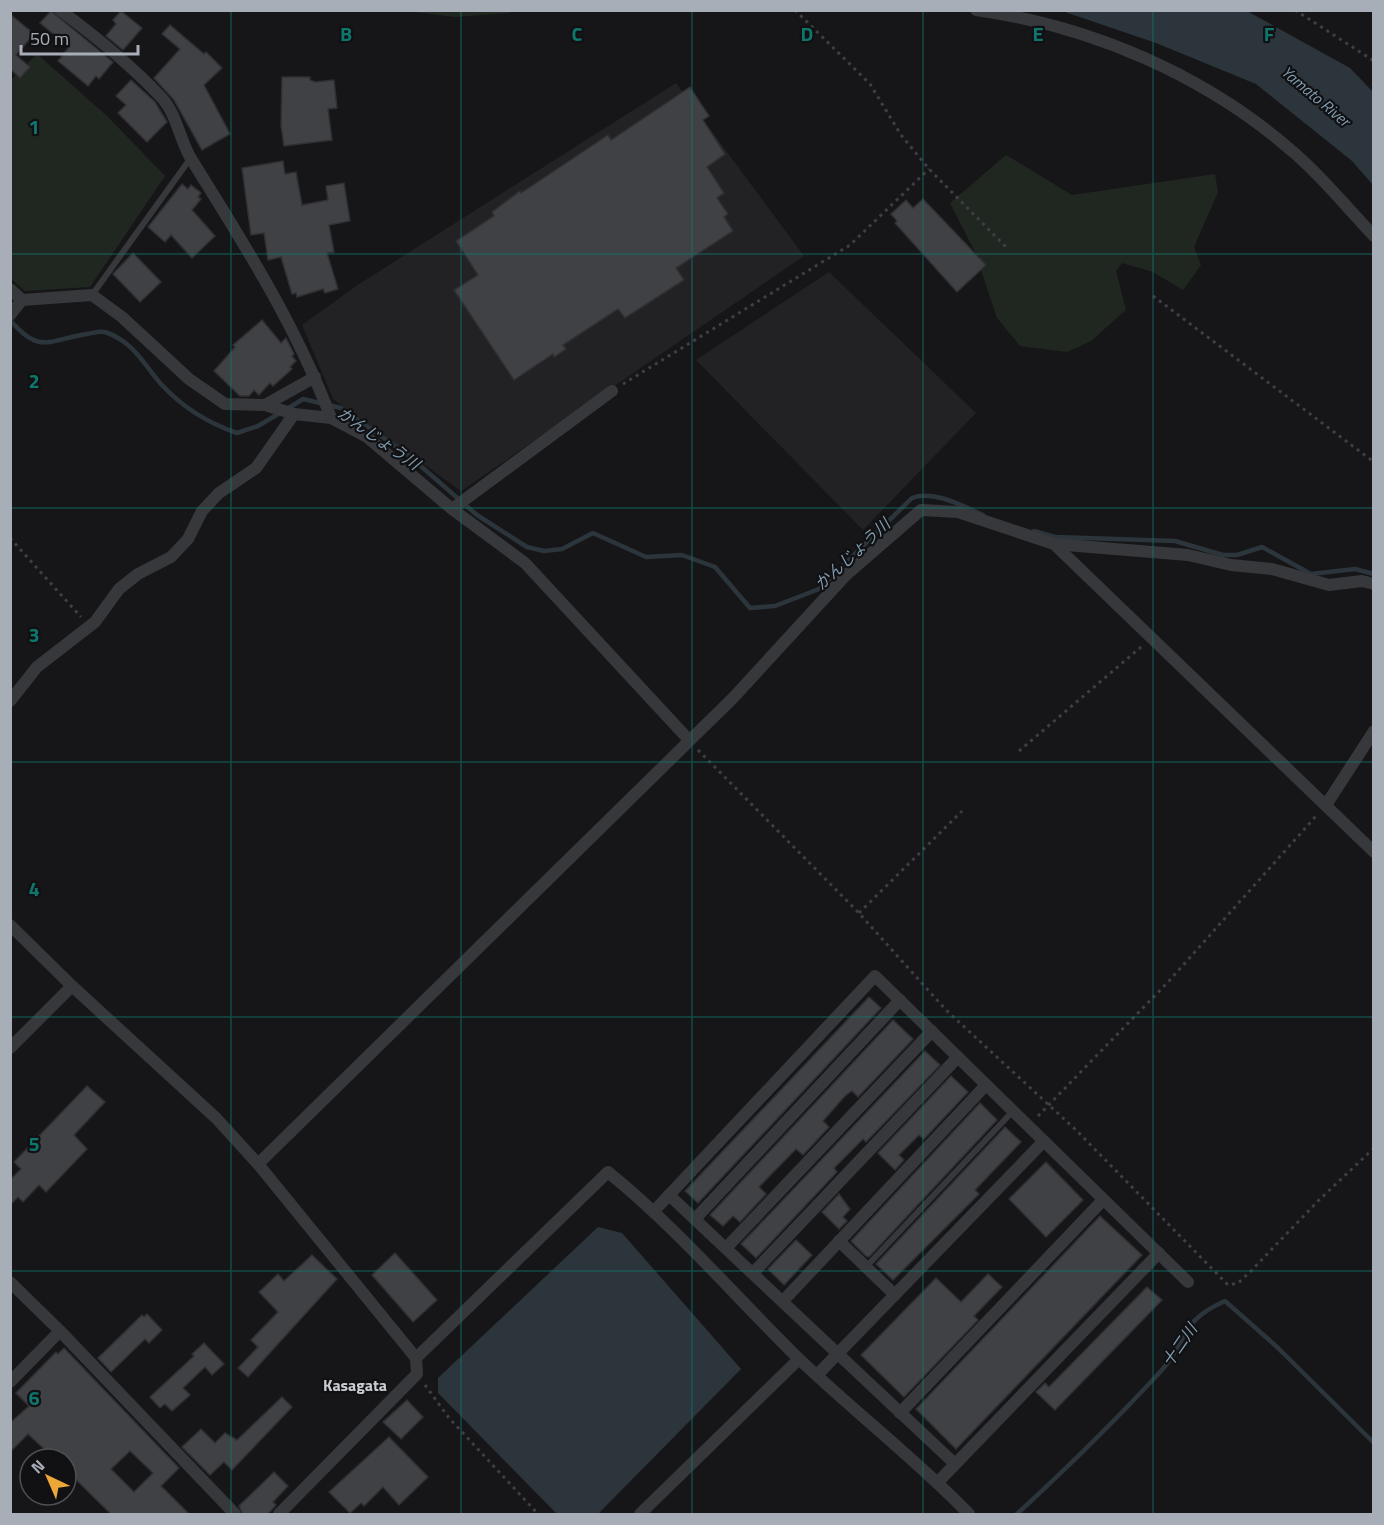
<svg xmlns="http://www.w3.org/2000/svg" width="1384" height="1525" viewBox="0 0 1384 1525" font-family="'Titillium Web','Noto Sans JP',sans-serif">
<style>
.built{fill:#222225}
.green{fill:#202720}
.water{fill:#2c353b}
.lines{fill:none;stroke-linecap:round;stroke-linejoin:round}
.stream{stroke:#2c353b;stroke-width:4.5}
.building{fill:#404145;stroke:#303034;stroke-width:1.5;fill-rule:evenodd}
.path{stroke:#3d3f43;stroke-width:3;stroke-dasharray:3 4.5;stroke-linecap:butt}
.lane{stroke:#37383c;stroke-width:6}
.street{stroke:#37383c;stroke-width:12}
.grid{fill:none;stroke:#0f766e;stroke-width:1.5;stroke-opacity:0.55}
.labels{text-anchor:middle;dominant-baseline:central;stroke-width:4.5;stroke-linejoin:round;paint-order:stroke}
.water-label{font-size:16px;font-style:italic;fill:#809db1;stroke:#111113}
.neighbourhood-label{font-size:16px;font-weight:bold;fill:#c9ccd3;stroke:#111113}
.grid-label{font-size:20px;text-anchor:middle;font-weight:bold;fill:#0f766e;stroke:#111113;stroke-width:4.5;stroke-linejoin:round;paint-order:stroke}
</style>
<rect width="100%" height="100%" fill="#161618"/>
<g class="built">
<path d="M676 83 804 256 461 491 333 399 302 325 356 286Z"/>
<path d="M829 272 976 413 863 530 696 360Z"/>
</g>
<g class="green">
<path d="M407 11H511L510 13 455 17Z"/>
<path d="M37 54 108 117 165 176 90 287 25 291 11 279 10 81Z"/>
<path d="M1006 155 1072 195 1215 174 1218 192 1194 247 1201 265 1183 290 1153 272 1122 263 1116 271 1126 310 1091 341 1067 352 1020 346 997 318 975 252 950 203Z"/>
</g>
<g class="water">
<path d="M1062 11H1247L1350 68 1373 92V185L1352 161 1256 84 1156 43Z"/>
<path d="M598 1227 622 1233 741 1369 598 1514H557L438 1393V1378Z"/>
</g>
<g class="lines">
<g class="stream">
<path d="M10 320C40 355 48 340 87 334 93 333 99 331 105 332 134 342 142 362 161 384 182 407 208 423 237 433L258 426 280 413"/>
<path d="M287 409 303 399 341 408 408 455 477 515 527 547 544 551 562 549 593 533 646 557 682 555 715 567 750 608 775 606 819 589 912 498C934 490 963 506 983 515"/>
<path d="M1034 531 1055 537 1175 541 1223 555H1237L1262 547 1311 574 1355 569 1374 574"/>
<path d="M1017 1514C1067 1468 1115 1421 1161 1371 1189 1340 1178 1322 1225 1301L1277 1347 1374 1443"/>
</g>
</g>
<g class="building">
<path d="M51 11 113 62 99 79 96 76 88 86 58 61 69 47 40 23Z"/>
<path d="M121 11 142 28 123 50 106 36 116 24 113 20Z"/>
<path d="M10 14 34 34 16 55 30 67 20 78 10 69Z"/>
<path d="M170 25 204 54 206 52 222 68 204 85 230 134 202 150 174 100 154 78 180 49 162 34Z"/>
<path d="M282 77H310V80L315 82 334 80 337 108 328 109 332 140 284 146 281 126Z"/>
<path d="M131 80 155 102 167 122 147 142 118 113 126 105 116 96Z"/>
<path d="M690 87 709 116 703 120 725 154 707 167 724 193 717 198 728 214 724 217 733 231 676 268 684 280 625 318 618 309 563 345 566 349 554 357 553 354 514 380 454 290 478 275 456 241 494 216 492 212 520 191 521 193 608 135 611 140Z"/>
<path d="M283 161 285 174 296 172 302 205 328 200 326 186 344 183 350 221 329 225 334 252 327 253 338 289 325 293 323 289 297 297 296 293 292 294 281 257 268 260 264 233 251 235 242 168Z"/>
<path d="M182 184 188 189 191 185 201 193 198 197 201 199 192 210 215 236 192 258 171 235 165 242 148 227Z"/>
<path d="M923 199 986 265 957 292 895 223 897 221 891 214 906 200 913 208Z"/>
<path d="M133 253 161 282 140 302 113 274Z"/>
<path d="M262 320 281 343 286 338 294 354 292 356 296 361 290 367 292 369 273 386 270 383 259 395 254 390 249 396H240L214 371 235 347 233 345Z"/>
<path d="M869 997 881 1008 698 1203 685 1191Z"/>
<path d="M893 1020 913 1039 858 1097 852 1091 845 1096 823 1121 829 1127 803 1155 796 1149 759 1187 766 1194 740 1222 733 1216 723 1226 710 1215Z"/>
<path d="M925 1051 940 1065 866 1142 863 1139 834 1168 837 1172 756 1258 754 1256 741 1244Z"/>
<path d="M951 1076 968 1092 924 1139 919 1135 899 1155 904 1160 895 1170 878 1153Z"/>
<path d="M87 1086 105 1102 74 1135 87 1149 46 1192 39 1185 23 1202 18 1197 10 1205V1180L21 1169 14 1162Z"/>
<path d="M980 1103 997 1120 869 1257 866 1256 851 1241Z"/>
<path d="M1005 1127 1021 1142 975 1190 979 1194 893 1280 876 1264Z"/>
<path d="M1046 1162 1083 1200 1046 1237 1009 1199Z"/>
<path d="M839 1194 850 1209 843 1217 847 1221 839 1229 822 1212Z"/>
<path d="M1100 1216 1142 1255 956 1449 916 1409Z"/>
<path d="M796 1240 812 1255 784 1285 768 1269Z"/>
<path d="M395 1253 437 1300 413 1322 372 1275Z"/>
<path d="M312 1255 337 1279 248 1377 238 1368 258 1347 251 1340 278 1312 259 1292 278 1274 284 1281Z"/>
<path d="M988 1274 1002 1287 974 1316 978 1320 904 1397 861 1355 936 1278 961 1302Z"/>
<path d="M1147 1287 1162 1300 1055 1410 1036 1392 1045 1383 1049 1387Z"/>
<path d="M147 1314 162 1330 149 1343 145 1339 111 1372 98 1358 142 1315 144 1317Z"/>
<path d="M204 1343 224 1364 212 1375 205 1367 183 1388 190 1395 172 1411 165 1404 160 1408 150 1397 194 1356 192 1354Z"/>
<path d="M64 1348 179 1468 161 1486 190 1515H112L66 1470V1459H55L28 1434 10 1452V1423L29 1406 16 1393 56 1352 58 1354ZM130 1451 153 1473 134 1492 111 1469Z"/>
<path d="M282 1397 292 1407 232 1470 224 1462 210 1475 182 1447 201 1429 215 1443 225 1433 237 1440Z"/>
<path d="M407 1400 423 1417 401 1439 383 1422Z"/>
<path d="M389 1437 428 1477 399 1505 383 1487 364 1506 361 1503 350 1513 329 1492Z"/>
<path d="M274 1472 288 1486 273 1502 276 1505 267 1515H243L239 1506Z"/>
</g>
<g class="lines">
<g class="path">
<path d="M795 10 870 84 901 135 929 169 1008 249"/>
<path d="M1295 10 1374 61"/>
<path d="M1153 296 1374 462"/>
<path d="M623 384 850 245 929 169"/>
<path d="M10 538 81 617"/>
<path d="M698 750 857 911 946 1010 1077 1131 1228 1285 1238 1283 1250 1272 1318 1201 1374 1148"/>
<path d="M1019 751 1141 647"/>
<path d="M859 913 962 811"/>
<path d="M1038 1116 1169 981 1317 815"/>
<path d="M425 1385 449 1418 538 1514"/>
</g>
<g class="lane">
<path d="M92 295 190 159"/>
<path d="M866 1267 1013 1111"/>
</g>
<g class="street">
<path d="M60 10C95 36 131 65 161 97 178 115 179 141 193 162 246 247 295 324 331 418"/>
<path d="M976 10C1091 26 1205 75 1292 151 1322 176 1347 208 1374 236"/>
<path d="M10 289 22 300"/>
<path d="M10 315 22 300 92 295 122 317 189 379 225 404 265 405 315 377"/>
<path d="M265 405 294 414 331 418 367 437 452 509 525 563 689 740"/>
<path d="M452 509 612 391"/>
<path d="M1054 544 1374 852"/>
<path d="M10 701 37 667 95 622 119 589 138 574 171 557 188 539 202 511 219 493 256 468 294 414"/>
<path d="M1326 805 1374 731"/>
<path d="M10 925 72 986 216 1118 258 1164 416 1358 417 1374 279 1514"/>
<path d="M10 1048 72 986"/>
<path d="M258 1164 733 698 846 575 921 510 958 512 1054 544 1188 555 1231 565 1272 569 1329 585 1362 581 1374 584"/>
<path d="M669 1195 954 1463"/>
<path d="M655 1210 875 976 1188 1282"/>
<path d="M695 1219 900 1000"/>
<path d="M839 1241 895 1295"/>
<path d="M726 1248 932 1031"/>
<path d="M753 1273 958 1057"/>
<path d="M10 1282 60 1331"/>
<path d="M783 1301 986 1085"/>
<path d="M416 1358 608 1172C677 1228 734 1295 797 1357 853 1411 915 1458 969 1514"/>
<path d="M818 1374 1044 1141"/>
<path d="M10 1382 60 1331 235 1514"/>
<path d="M900 1413 1103 1200"/>
<path d="M938 1482 1159 1253"/>
<path d="M640 1514 799 1359"/>
</g>
</g>
<path class="grid" d="M231 10V1514M461 10V1514M692 10V1514M923 10V1514M1153 10V1514M10 254H1374M10 508H1374M10 762H1374M10 1017H1374M10 1271H1374"/>
<g class="labels">
<g class="water-label">
<text transform="translate(1316 96) rotate(40)">Yamato River</text>
<text transform="translate(379 438) rotate(35)">かんじょう川</text>
<text transform="translate(852 554) rotate(-43)">かんじょう川</text>
<text transform="translate(1179 1345) rotate(-55)">十二川</text>
</g>
<g class="neighbourhood-label">
<text x="355" y="1385">Kasagata</text>
</g>
</g>
<g class="grid-label">
<text x="346" y="41">B</text>
<text x="577" y="41">C</text>
<text x="807" y="41">D</text>
<text x="1038" y="41">E</text>
<text x="1269" y="41">F</text>
<text x="34" y="134">1</text>
<text x="34" y="388">2</text>
<text x="34" y="642">3</text>
<text x="34" y="896">4</text>
<text x="34" y="1151">5</text>
<text x="34" y="1405">6</text>
</g>
<rect width="1384" height="1525" fill="none" stroke="#a8aeb7" stroke-width="24"/>
<g transform="translate(48 1477) rotate(316)"><circle r="28" fill="#111113" stroke="#4d5055" stroke-width="1.5"/>
<path d="M0-4.5L10 22L0 15L-10 22Z" fill="#eda638"/>
<text y="-9" font-size="16" font-weight="bold" text-anchor="middle" fill="#a8aeb7">N</text>
</g>
<path d="M21 45v9h117v-9" fill="none" stroke="#a8aeb7" stroke-width="3"/>
<text x="30" y="45" font-size="18" fill="#a8aeb7" stroke="#111113" stroke-width="4.5" paint-order="stroke">50 m</text>
</svg>
